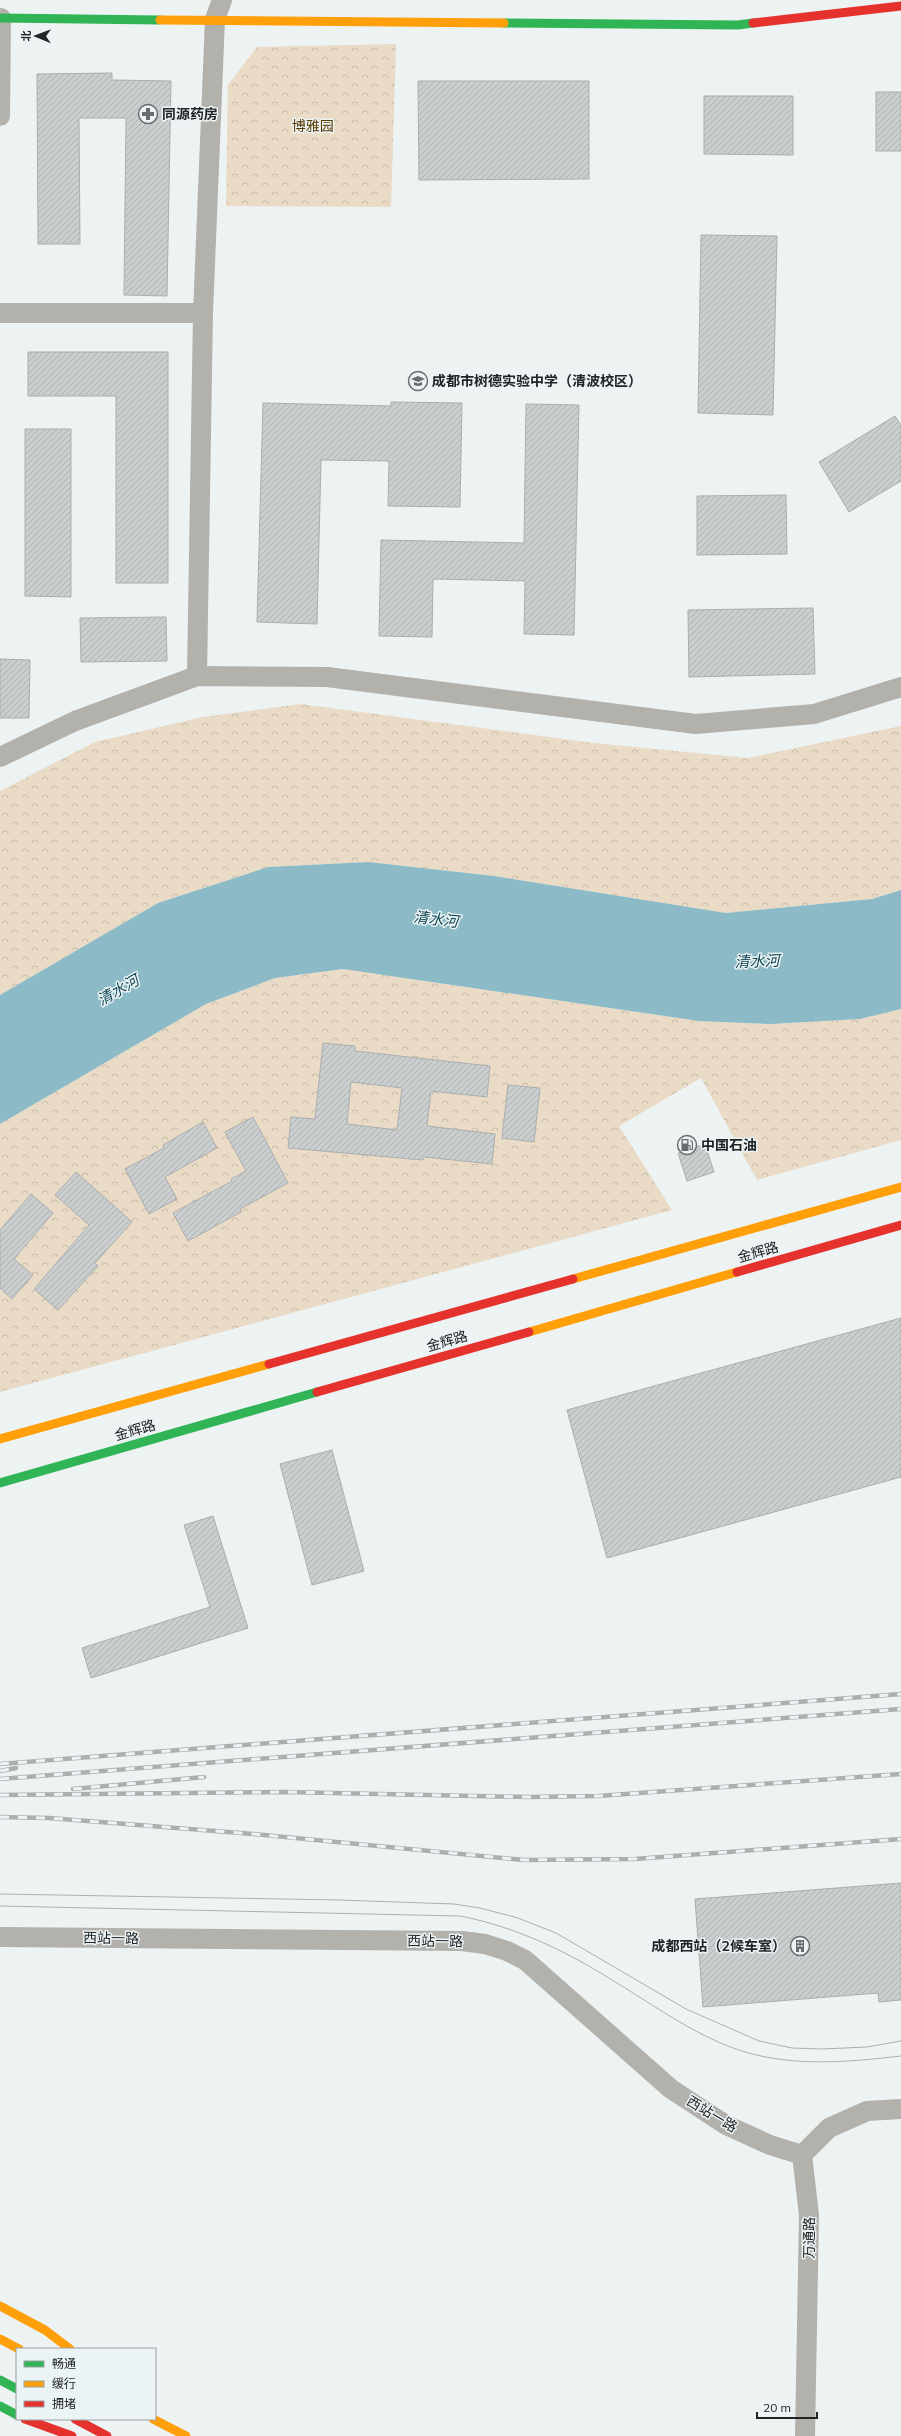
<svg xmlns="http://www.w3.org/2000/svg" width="901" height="2436" viewBox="0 0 901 2436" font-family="Mulish,'Noto Sans SC',sans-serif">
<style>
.forest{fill:url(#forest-crowns)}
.water{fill:#8cbac6}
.building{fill:url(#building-hatch);stroke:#abaeaf;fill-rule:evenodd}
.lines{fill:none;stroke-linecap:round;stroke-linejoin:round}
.street{stroke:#b3b1ac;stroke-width:20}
.fast{stroke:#30b455;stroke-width:9}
.slow{stroke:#ff9f0a;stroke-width:9}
.jam{stroke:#e5322d;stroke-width:9}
.tram{stroke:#adafae;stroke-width:1}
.rail-casing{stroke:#adafae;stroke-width:4.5}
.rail{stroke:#ebf3f5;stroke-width:3;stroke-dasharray:9;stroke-linecap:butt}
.labels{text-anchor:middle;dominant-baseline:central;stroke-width:3;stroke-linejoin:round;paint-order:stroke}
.poi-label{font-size:14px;font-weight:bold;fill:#212425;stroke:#ebf3f5;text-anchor:start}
.park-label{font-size:14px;fill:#593b00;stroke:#ebf3f5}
.street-label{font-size:14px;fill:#212425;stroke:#ebf3f5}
.water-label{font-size:15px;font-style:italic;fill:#0f4854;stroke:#ebf3f5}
</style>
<defs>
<pattern id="forest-crowns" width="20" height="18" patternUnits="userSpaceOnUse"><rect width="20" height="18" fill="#e9dbc5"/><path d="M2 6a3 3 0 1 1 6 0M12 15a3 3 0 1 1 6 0" fill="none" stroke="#c8bca9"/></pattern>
<pattern id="building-hatch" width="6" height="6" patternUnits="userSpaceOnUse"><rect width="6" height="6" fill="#cacecf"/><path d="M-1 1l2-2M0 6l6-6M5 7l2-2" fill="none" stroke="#adb1b2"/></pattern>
</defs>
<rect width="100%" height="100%" fill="#edf2f3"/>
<g class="forest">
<path d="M396 44 391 207 226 206 228 85 257 47Z"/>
<path d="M300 704 594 743 748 758 901 726V890L872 899 726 913 494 876 368 862 268 867 158 903 0 995V791L95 742 203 717Z"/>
<path d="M343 969 699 1021 771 1024 860 1019 901 1009V1140L757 1180 701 1078 619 1126 672 1210 0 1392V1124L206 1004 275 978Z"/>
</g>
<path class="water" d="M368 862 494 876 726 913 872 899 901 890V1009L860 1019 771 1024 699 1021 343 969 275 978 206 1004 0 1124V995L158 903 268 867Z"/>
<g class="building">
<path d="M112 73V80L171 81 167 296 124 295 126 118H79L80 244H38L37 74Z"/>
<path d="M418 81H589V179L419 180Z"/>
<rect x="876" y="92" width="25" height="59"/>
<path d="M704 96H793V155L704 154Z"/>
<path d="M701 235 777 236 773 415 698 413Z"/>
<path d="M28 352H168V583H116V396H28Z"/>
<path d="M391 402 462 403 460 507 388 506 389 461 321 460 317 624 257 622 263 403 391 406Z"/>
<path d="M526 404 579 405 574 635 524 634 525 581 433 579 432 637 379 636 381 540 524 543Z"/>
<path d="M895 416 901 425V481L849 512 819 462Z"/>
<path d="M25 429H71V597L25 596Z"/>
<path d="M786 495 787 554 697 555V496Z"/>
<path d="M813 608 815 674 689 677 688 610Z"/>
<path d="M166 617 167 661 81 662 80 618Z"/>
<path d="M0 659 30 660 29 718H0Z"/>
<path d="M323 1043 355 1046V1051L490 1066 487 1097 431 1091 427 1126 495 1134 492 1164 424 1157 423 1160 288 1148 291 1117 315 1119ZM351 1082 402 1088 397 1130 347 1124Z"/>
<path d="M508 1085 540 1088 534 1142 502 1138Z"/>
<path d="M253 1117 288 1183 240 1209 241 1212 188 1241 173 1213 232 1181 231 1179 246 1171 225 1132Z"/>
<path d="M203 1122 217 1148 165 1177 177 1199 149 1214 125 1169 164 1148 163 1145Z"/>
<path d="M705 1144 714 1172 687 1181 678 1153Z"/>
<path d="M76 1172 132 1222 95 1263 98 1266 58 1310 34 1289 89 1225 55 1195Z"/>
<path d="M31 1194 53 1213 14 1259 33 1275 12 1299 0 1288V1230Z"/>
<path d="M901 1318V1477L607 1558 567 1410Z"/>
<path d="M332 1450 364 1571 312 1585 280 1464Z"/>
<path d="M213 1516 248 1628 91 1678 82 1648 210 1607 184 1525Z"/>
<path d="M901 1883V2000L879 2002 878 1993 703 2007 695 1899Z"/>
</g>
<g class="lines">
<g class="street">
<path d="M0 116 1 18"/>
<path d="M0 313H203"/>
<path d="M197 676 203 313 215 19 222 0"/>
<path d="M0 757 75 721 197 676 327 677 696 724 814 714 901 687"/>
<path d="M0 1937 462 1941 485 1944 507 1951 525 1960 671 2089 726 2125 770 2145 802 2155"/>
<path d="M802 2155 809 2215 805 2436"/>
<path d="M802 2155 829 2128 867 2111 901 2109"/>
</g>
<g class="fast">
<path d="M0 18 160 20"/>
<path d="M504 23 738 25 753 23"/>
<path d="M0 1483 317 1392"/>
<path d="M0 2380 17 2389"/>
<path d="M0 2406 17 2415"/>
</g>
<g class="slow">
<path d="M160 20 504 23"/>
<path d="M573 1279 901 1187"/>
<path d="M529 1332 737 1272"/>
<path d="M0 1439 269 1364"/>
<path d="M0 2306 45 2330 70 2349"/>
<path d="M0 2339 19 2349"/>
<path d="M153 2419 186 2436"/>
</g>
<g class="jam">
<path d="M753 23 901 6"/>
<path d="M737 1272 901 1225"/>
<path d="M269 1364 573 1279"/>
<path d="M317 1392 529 1332"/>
<path d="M25 2419 72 2436"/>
<path d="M75 2419 107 2436"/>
</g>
<g class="tram">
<path d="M0 1894 339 1900 454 1904 480 1908 518 1918 556 1933 686 2009 759 2041 792 2048 822 2049 867 2047 901 2041"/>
<path d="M0 1906 460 1916C517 1927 568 1952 617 1983 658 2008 699 2038 745 2052 797 2067 848 2062 901 2056"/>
</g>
<g class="rail-casing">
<g id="rail">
<path d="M0 1764 901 1694"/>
<path d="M0 1771 16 1768"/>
<path d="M0 1779 901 1709"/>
<path d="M73 1789 204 1777"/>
<path d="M0 1795 285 1792 527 1797 598 1796 901 1774"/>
<path d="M0 1817 49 1818 253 1834 524 1860 635 1859 901 1839"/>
</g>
</g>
<use href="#rail" class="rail"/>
</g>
<defs>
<g id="pharmacy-ring" transform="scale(1)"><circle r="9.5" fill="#ebf3f5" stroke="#686c6d" stroke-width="1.5"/><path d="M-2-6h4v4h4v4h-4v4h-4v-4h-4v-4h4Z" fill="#686c6d"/></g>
<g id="school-ring" transform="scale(1)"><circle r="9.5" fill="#ebf3f5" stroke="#686c6d" stroke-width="1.5"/><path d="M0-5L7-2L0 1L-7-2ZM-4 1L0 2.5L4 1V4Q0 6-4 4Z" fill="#686c6d"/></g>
<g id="fuel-ring" transform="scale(1)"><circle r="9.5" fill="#ebf3f5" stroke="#686c6d" stroke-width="1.5"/><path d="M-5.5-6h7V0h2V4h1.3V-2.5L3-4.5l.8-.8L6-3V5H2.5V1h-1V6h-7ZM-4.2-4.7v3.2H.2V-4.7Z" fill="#686c6d"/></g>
<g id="building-ring" transform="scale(1)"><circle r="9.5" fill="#ebf3f5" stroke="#686c6d" stroke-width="1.5"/><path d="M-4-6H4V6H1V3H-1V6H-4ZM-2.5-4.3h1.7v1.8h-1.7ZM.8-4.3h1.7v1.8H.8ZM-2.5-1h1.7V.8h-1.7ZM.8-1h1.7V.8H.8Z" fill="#686c6d"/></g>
</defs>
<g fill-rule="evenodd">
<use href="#pharmacy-ring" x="148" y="114"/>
<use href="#school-ring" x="418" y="381"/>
<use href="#fuel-ring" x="687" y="1145"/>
<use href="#building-ring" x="800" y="1946"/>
</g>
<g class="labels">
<g class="poi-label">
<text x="162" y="114">同源药房</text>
<text x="432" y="381">成都市树德实验中学（清波校区）</text>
<text x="701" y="1145">中国石油</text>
<text x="786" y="1946" text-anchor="end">成都西站（2候车室）</text>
</g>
<g class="park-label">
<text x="313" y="126">博雅园</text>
</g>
<g class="street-label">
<text transform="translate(758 1252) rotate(-16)">金辉路</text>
<text transform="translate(447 1341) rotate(-16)">金辉路</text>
<text transform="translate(135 1430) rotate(-16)">金辉路</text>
<text transform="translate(111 1938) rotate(1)">西站一路</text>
<text transform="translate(435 1941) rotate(1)">西站一路</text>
<text transform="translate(712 2114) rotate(31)">西站一路</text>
<text transform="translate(809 2238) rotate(-89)">万通路</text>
</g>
<g class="water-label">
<text transform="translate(436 919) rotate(7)">清水河</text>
<text transform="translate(757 961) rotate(-2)">清水河</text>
<text transform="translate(118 990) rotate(-30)">清水河</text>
</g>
</g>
<rect x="16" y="2348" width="140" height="72" fill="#ebf3f5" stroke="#9aa0a2"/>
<rect x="24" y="2361" width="20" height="6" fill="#30b455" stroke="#9aa0a2"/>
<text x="52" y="2368" font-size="12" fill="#212425">畅通</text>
<rect x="24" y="2381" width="20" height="6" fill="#ff9f0a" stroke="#9aa0a2"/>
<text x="52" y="2388" font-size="12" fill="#212425">缓行</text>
<rect x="24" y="2401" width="20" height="6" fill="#e5322d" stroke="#9aa0a2"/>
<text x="52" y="2408" font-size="12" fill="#212425">拥堵</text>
<g transform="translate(36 36) rotate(271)" stroke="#ebf3f5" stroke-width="3" paint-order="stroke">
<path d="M0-3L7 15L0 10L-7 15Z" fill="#212425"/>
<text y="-6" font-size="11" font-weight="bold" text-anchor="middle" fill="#212425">北</text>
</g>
<path d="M757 2412v6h60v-6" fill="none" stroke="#212425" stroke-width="2"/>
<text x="763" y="2412" font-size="12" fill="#212425" stroke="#ebf3f5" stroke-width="3" paint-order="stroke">20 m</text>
</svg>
